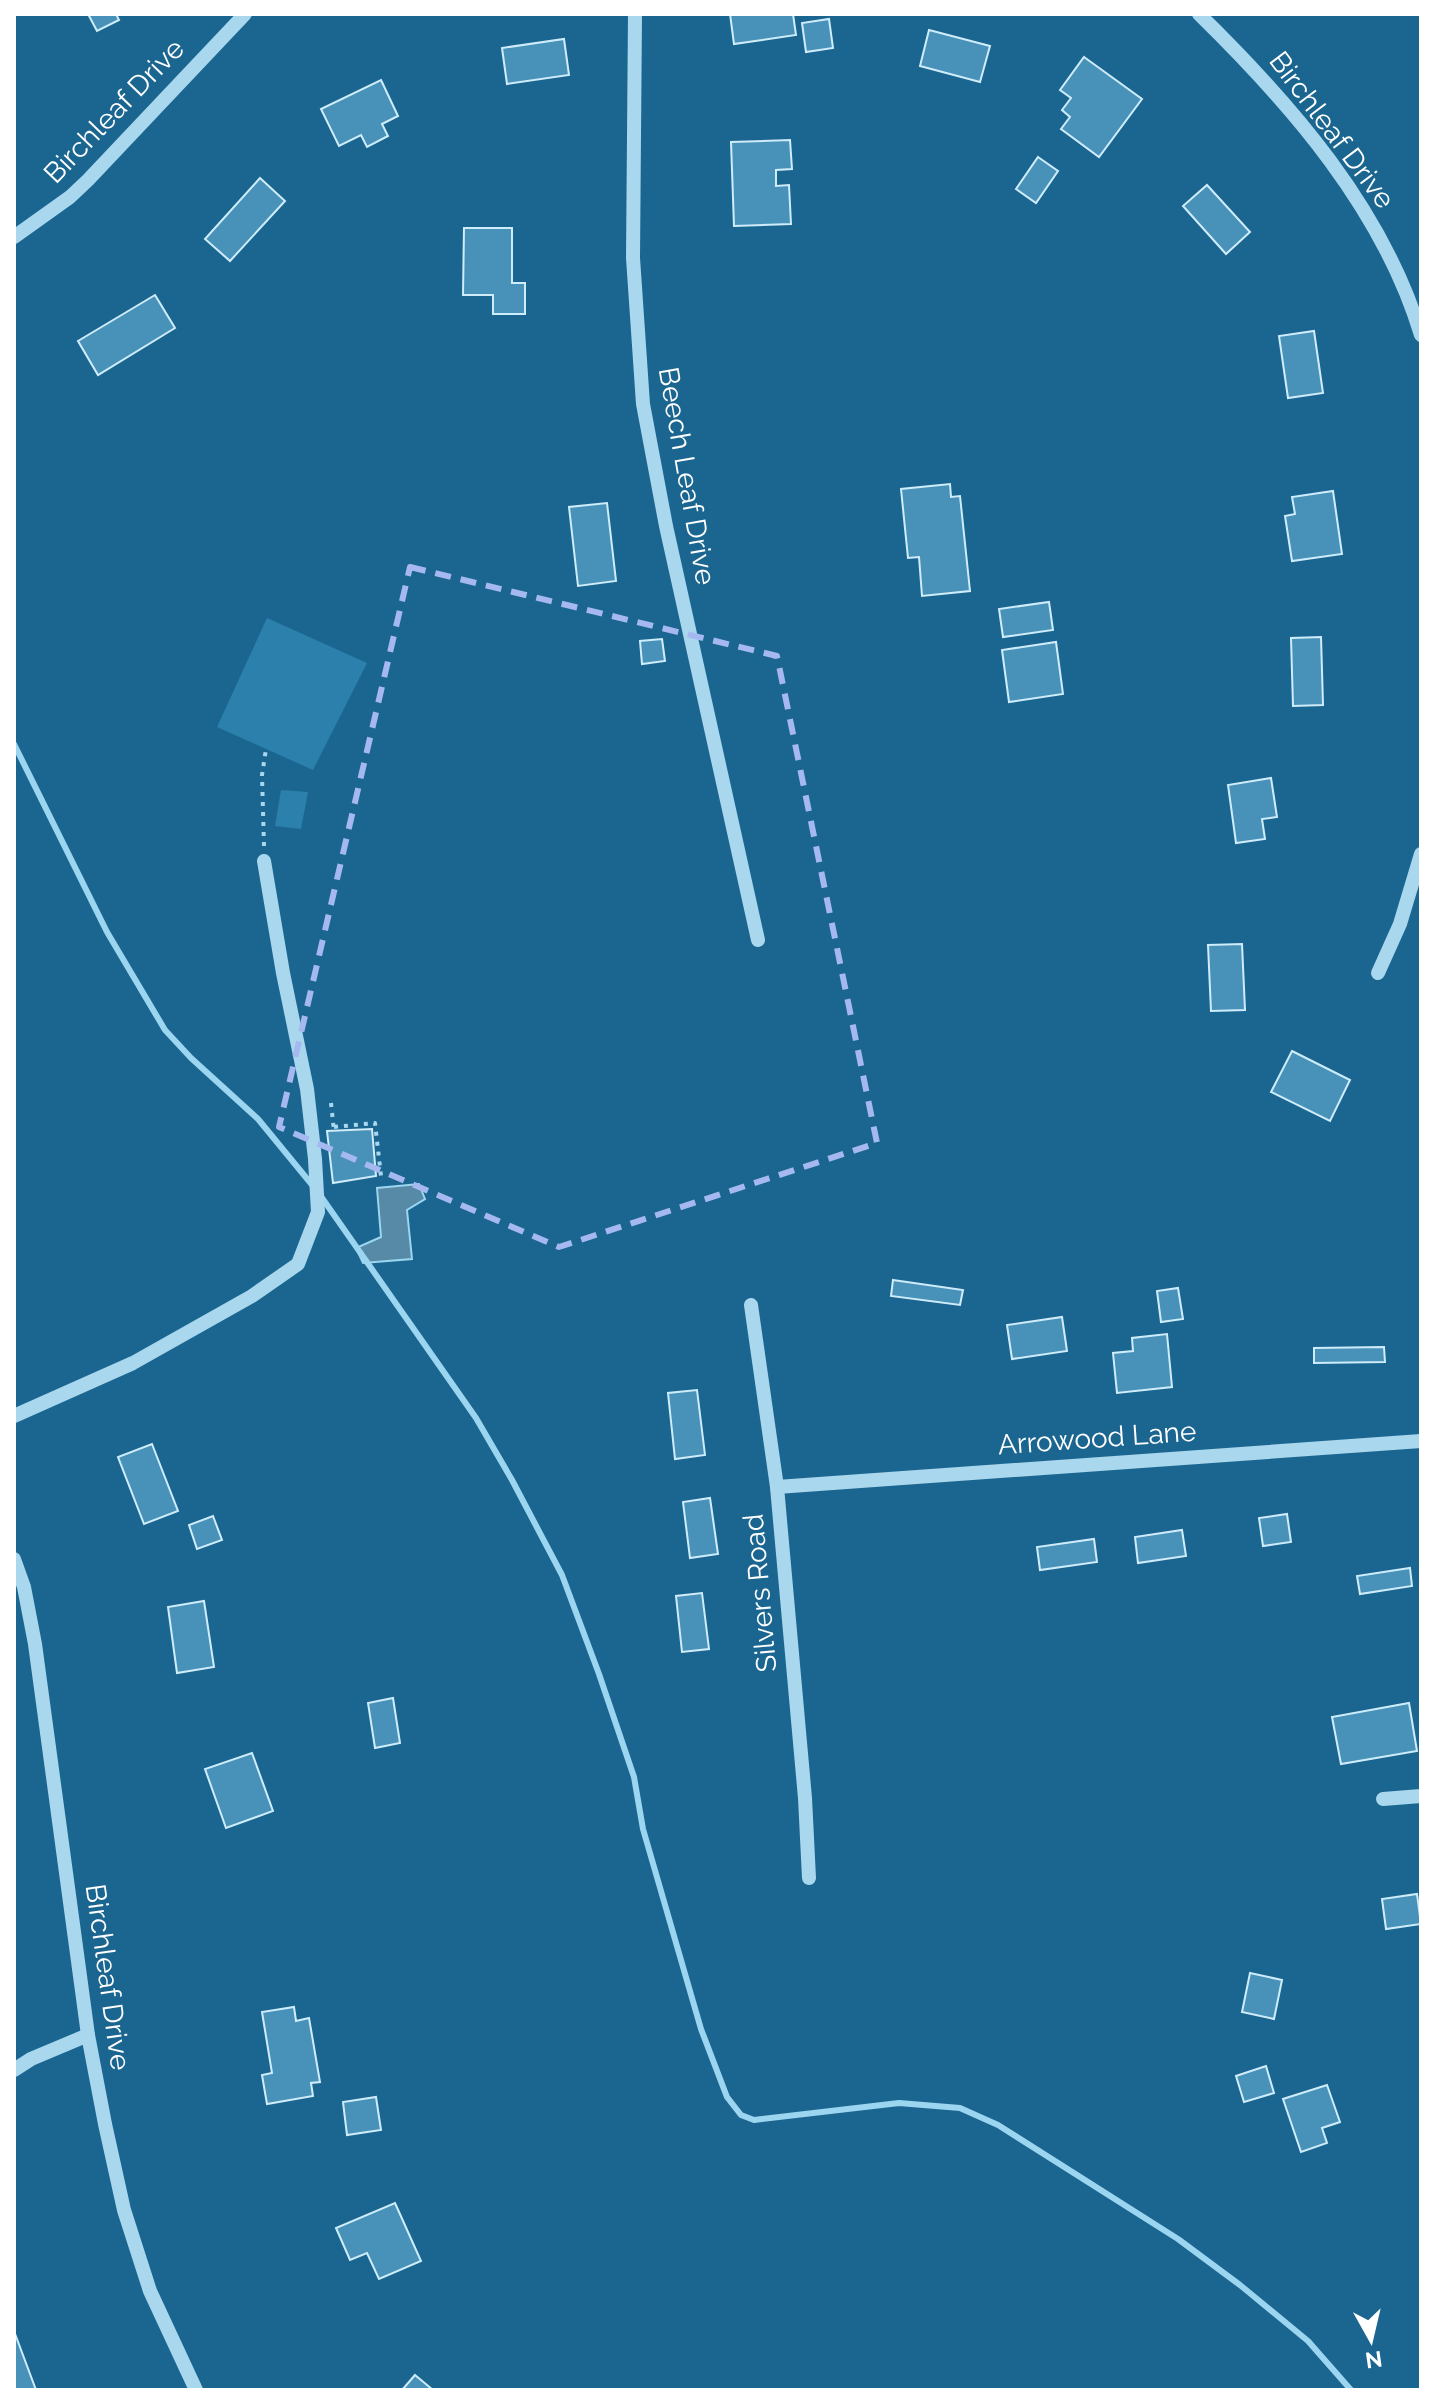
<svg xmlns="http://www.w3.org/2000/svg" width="1435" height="2404" viewBox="0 0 1435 2404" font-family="Raleway,sans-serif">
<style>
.green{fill:#2b80ac}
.water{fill:#568aa6;stroke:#9cd5f0;stroke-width:2}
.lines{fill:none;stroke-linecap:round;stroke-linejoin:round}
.stream{stroke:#9cd5f0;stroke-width:6}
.building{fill:#4892b9;stroke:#cfecfa;stroke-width:2}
.path{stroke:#a9d7ee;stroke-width:4;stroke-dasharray:4 6;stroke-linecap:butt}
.minor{stroke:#a9d7ee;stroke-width:14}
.marked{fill:none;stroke:#a5b8ef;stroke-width:6;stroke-dasharray:16 10;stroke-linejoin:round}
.labels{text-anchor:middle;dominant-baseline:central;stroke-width:6;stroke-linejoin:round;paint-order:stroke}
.street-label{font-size:28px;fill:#fff;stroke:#1b6690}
</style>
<rect width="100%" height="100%" fill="#1b6690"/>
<g class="green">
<path d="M267 618 367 663 313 770 217 727Z"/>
<path d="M281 790 308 792 301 829 275 826Z"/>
</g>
<path class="water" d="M419 1184 425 1199 407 1210 412 1259 363 1263 356 1248 381 1237 377 1188Z"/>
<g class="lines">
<g class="stream">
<path d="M14 744 107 932 165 1030 191 1058 258 1119 313 1186"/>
<path d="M320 1195 476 1418 512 1480 562 1575 599 1674 634 1777 643 1829 701 2029 727 2097 741 2115 754 2120 899 2103 960 2108 998 2125 1178 2239 1240 2285 1308 2341 1351 2390"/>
</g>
</g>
<g class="building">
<path d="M88 14H116L119 20 97 31Z"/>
<path d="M730 14H793L796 35 734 44Z"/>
<path d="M829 19 833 48 806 52 802 23Z"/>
<path d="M929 30 990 46 980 82 920 66Z"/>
<path d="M564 39 569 75 507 84 502 48Z"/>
<path d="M1084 57 1142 99 1099 157 1061 129 1070 117 1062 110 1071 98 1060 90Z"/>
<path d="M381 80 398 116 382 124 388 136 367 147 361 135 339 146 321 109Z"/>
<path d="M790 140 792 169 776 170V186L789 185 791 224 734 226 731 142Z"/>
<path d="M1038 157 1058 171 1036 203 1016 189Z"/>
<path d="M260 178 285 201 230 261 205 239Z"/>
<path d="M1207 185 1250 232 1226 254 1183 206Z"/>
<path d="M464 228H512V283H525V314H493V295H463Z"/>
<path d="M155 295 175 328 98 375 78 341Z"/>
<path d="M1314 331 1323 393 1288 398 1279 336Z"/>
<path d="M950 484 951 497 960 496 970 591 922 596 919 557 908 558 901 489Z"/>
<path d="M1333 491 1342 554 1292 561 1285 516 1295 514 1292 497Z"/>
<path d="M607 503 616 581 578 586 569 507Z"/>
<path d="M1049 602 1053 630 1003 637 999 609Z"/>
<path d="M1321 637 1323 705 1293 706 1291 638Z"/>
<path d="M662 639 665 661 642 664 640 641Z"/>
<path d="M1056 642 1063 694 1009 702 1002 650Z"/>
<path d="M1271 778 1277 817 1262 819 1265 839 1236 843 1228 785Z"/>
<path d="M1242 944 1245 1010 1211 1011 1208 945Z"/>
<path d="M1292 1051 1350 1080 1330 1121 1271 1092Z"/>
<path d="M372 1129 376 1176 333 1183 327 1131Z"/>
<path d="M893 1280 963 1290 960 1305 891 1296Z"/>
<path d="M1178 1288 1183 1319 1161 1322 1157 1291Z"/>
<path d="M1062 1317 1067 1351 1012 1359 1007 1325Z"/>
<path d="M1167 1334 1172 1387 1117 1393 1113 1353 1133 1351 1132 1338Z"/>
<path d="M1384 1347 1385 1362 1314 1363V1348Z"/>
<path d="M697 1390 705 1455 675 1459 668 1393Z"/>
<path d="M152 1444 178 1511 144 1524 118 1457Z"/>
<path d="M710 1498 718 1554 690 1558 683 1502Z"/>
<path d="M1287 1514 1291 1542 1263 1546 1259 1518Z"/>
<path d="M213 1516 222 1540 197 1549 189 1525Z"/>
<path d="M1182 1530 1186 1556 1138 1563 1135 1537Z"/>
<path d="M1094 1539 1097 1562 1040 1570 1037 1547Z"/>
<path d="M1410 1568 1412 1586 1360 1594 1357 1576Z"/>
<path d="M702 1593 709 1649 682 1652 676 1596Z"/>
<path d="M204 1601 214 1667 177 1673 168 1607Z"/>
<path d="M393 1698 400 1743 375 1748 368 1703Z"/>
<path d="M1409 1703 1417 1751 1341 1764 1332 1717Z"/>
<path d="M252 1753 273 1811 226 1828 205 1769Z"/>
<path d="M1417 1894 1421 1924 1386 1929 1382 1899Z"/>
<path d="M1250 1973 1282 1980 1274 2019 1242 2012Z"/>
<path d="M294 2007 296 2021 309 2018 320 2082 311 2083 313 2096 267 2104 262 2075 272 2073 262 2012Z"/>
<path d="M1266 2066 1274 2093 1244 2102 1236 2076Z"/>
<path d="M1327 2085 1340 2122 1322 2128 1327 2143 1301 2152 1283 2099Z"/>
<path d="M376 2097 381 2130 347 2135 343 2102Z"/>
<path d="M395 2203 421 2261 379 2279 367 2253 350 2260 336 2228Z"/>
<path d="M14 2331 36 2390H14Z"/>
<path d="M415 2375 433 2390H402Z"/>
</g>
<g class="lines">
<g class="path">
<path d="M264 846 262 775 266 749"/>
<path d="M331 1103 334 1131"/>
<path d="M334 1127 375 1123 381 1176"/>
</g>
<g class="minor">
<path d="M635 14 633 258 643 404 666 526 758 940"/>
<path d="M1199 14C1291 104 1383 209 1421 335"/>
<path d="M14 237 70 197 88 180 245 14"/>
<path d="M1378 973 1400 924 1421 854"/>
<path d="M751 1305 777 1487 805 1798 809 1878"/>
<path d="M14 1416 133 1363 252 1296 298 1264 318 1212 315 1159 307 1089 283 973 264 861"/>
<path d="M777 1487 1421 1441"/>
<path d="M14 1559 24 1587 35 1644 88 2035 105 2124 124 2210 150 2291 196 2390"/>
<path d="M1383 1799 1421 1796"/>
<path d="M14 2070 31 2059 88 2035"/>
</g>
</g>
<path class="marked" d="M410 567 777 656 877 1143 559 1247 279 1127Z"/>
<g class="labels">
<g class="street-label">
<text transform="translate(114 111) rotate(-46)">Birchleaf Drive</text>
<text transform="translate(1332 130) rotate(53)">Birchleaf Drive</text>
<text transform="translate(687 476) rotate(80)">Beech Leaf Drive</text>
<text transform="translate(1097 1438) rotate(-4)">Arrowood Lane</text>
<text transform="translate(760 1593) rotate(-95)">Silvers Road</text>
<text transform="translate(108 1977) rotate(82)">Birchleaf Drive</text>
</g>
</g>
<rect width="1435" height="2404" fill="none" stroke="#ffffff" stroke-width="32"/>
<g transform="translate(1371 2340) rotate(172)" stroke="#1b6690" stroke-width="6" paint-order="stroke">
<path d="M0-6L14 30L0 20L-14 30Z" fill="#ffffff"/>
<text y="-12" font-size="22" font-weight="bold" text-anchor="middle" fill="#ffffff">N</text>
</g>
</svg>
